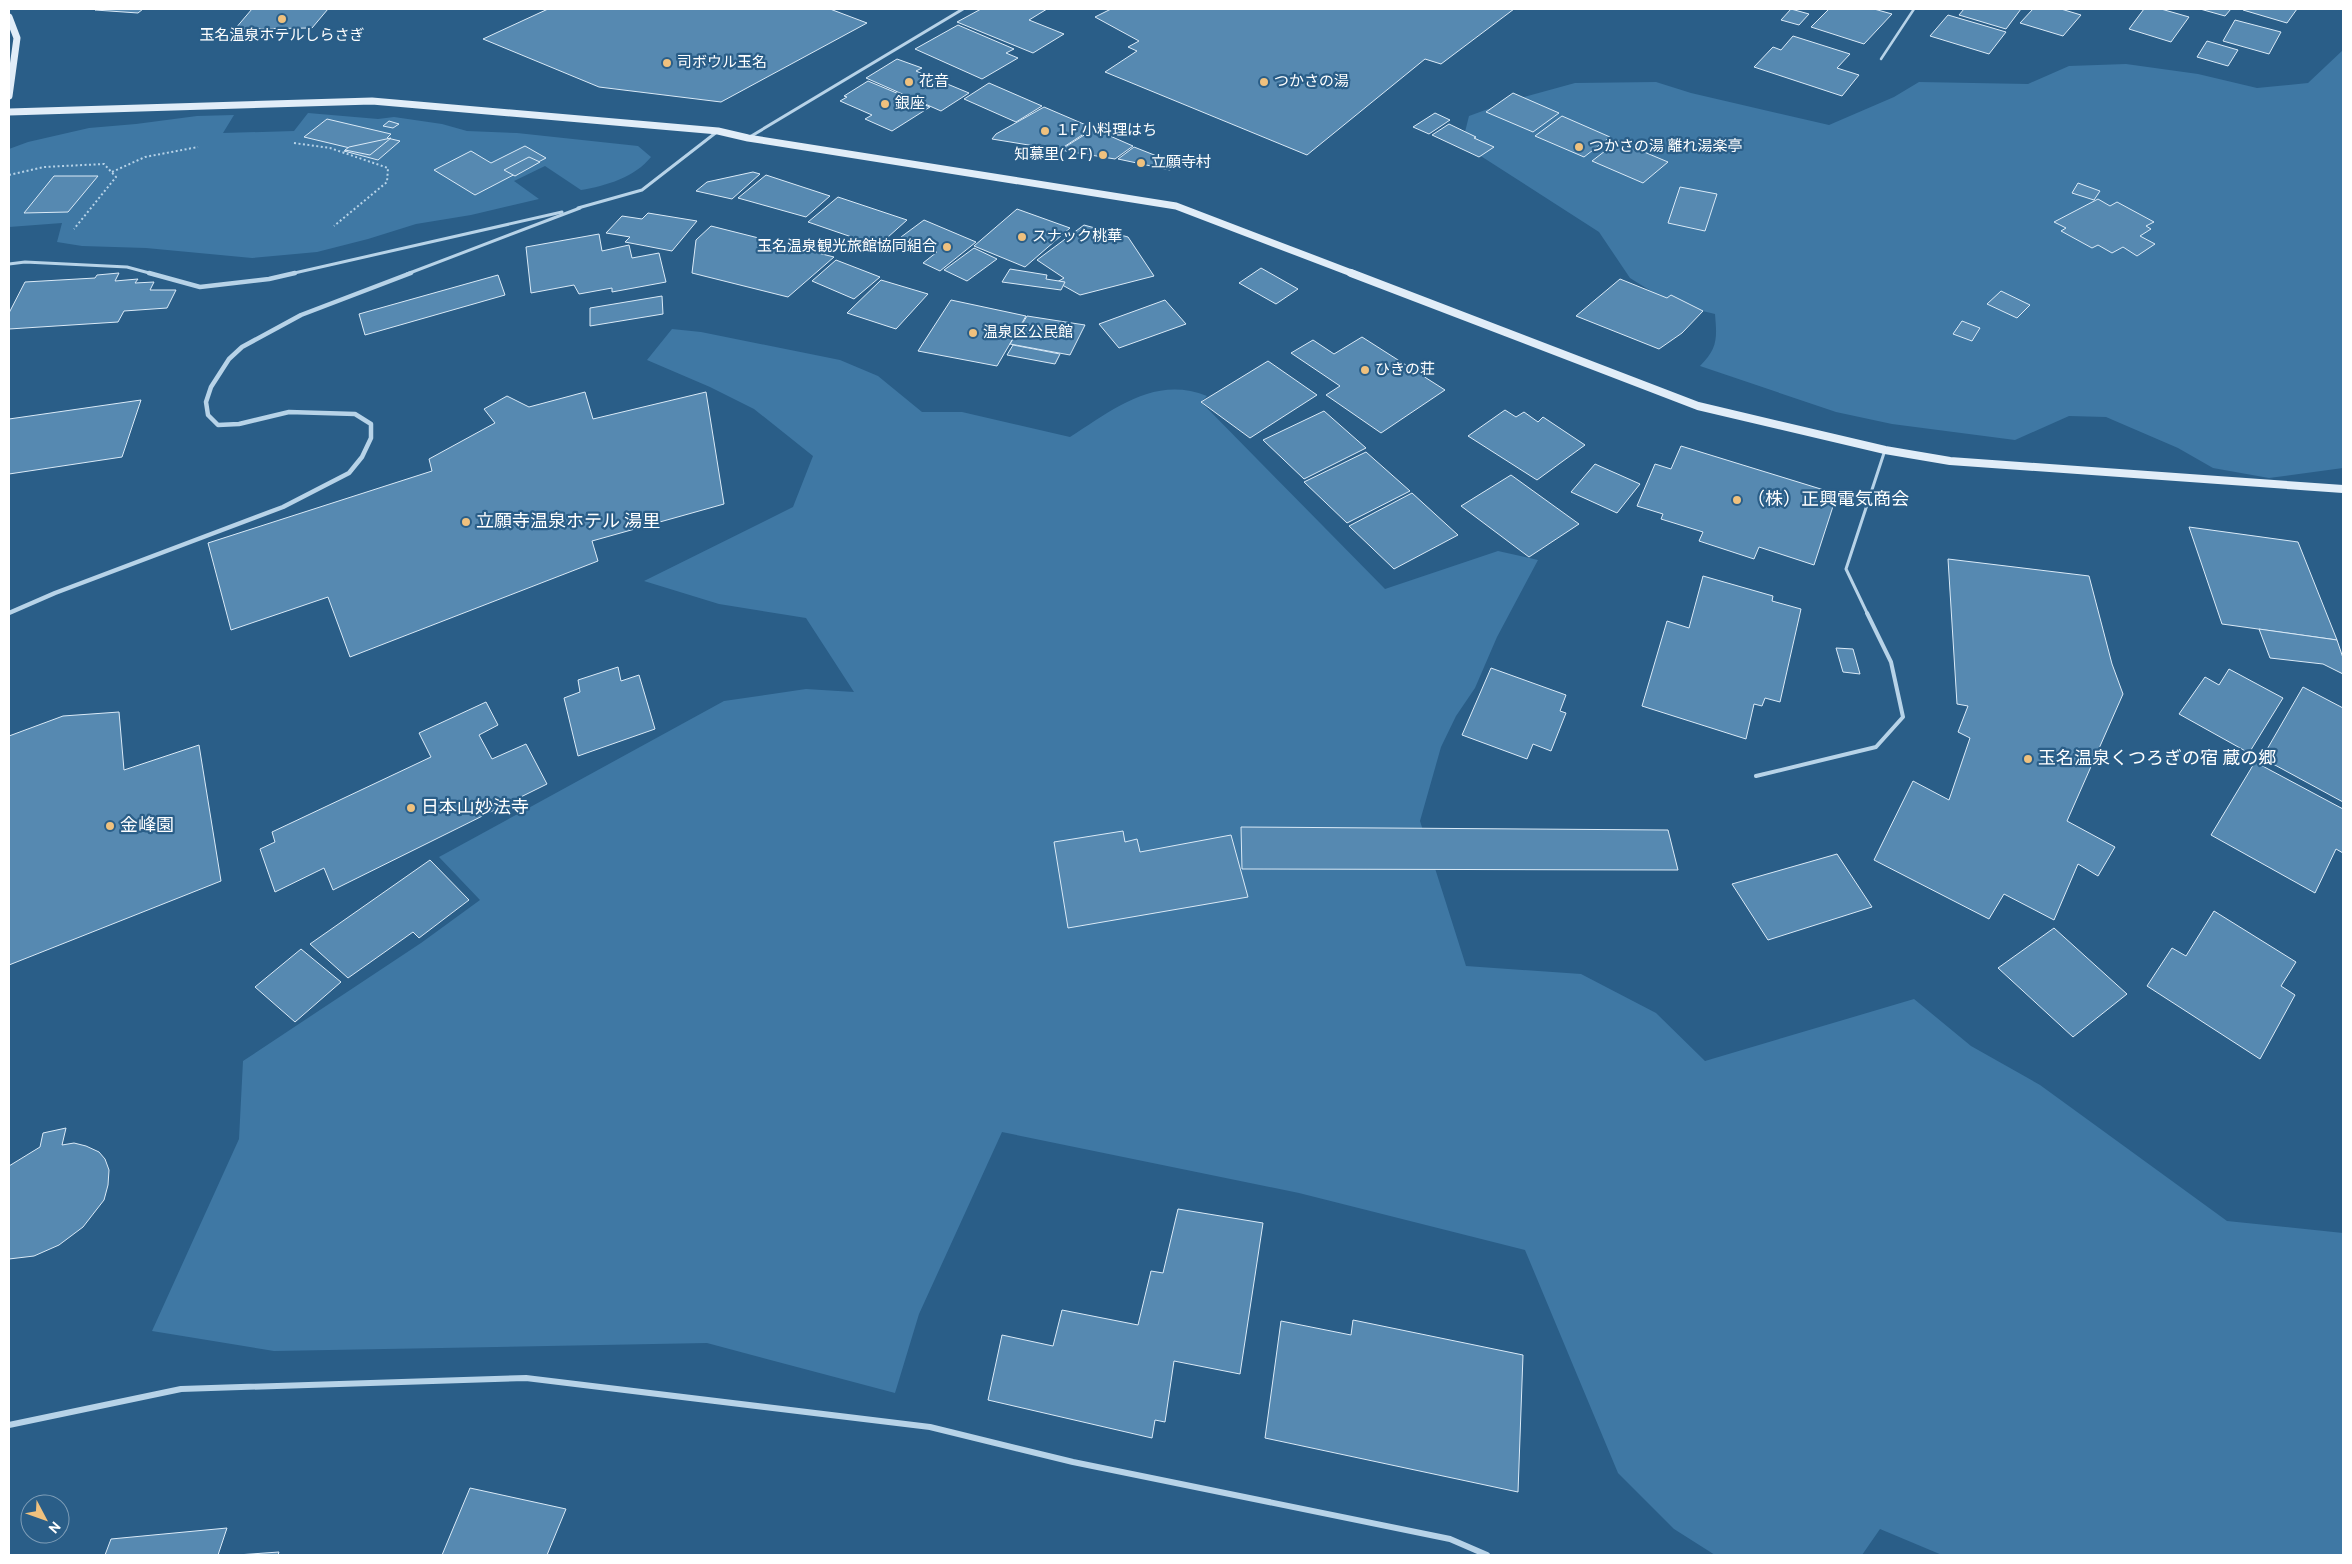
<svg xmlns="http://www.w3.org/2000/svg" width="2352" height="1564" viewBox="0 0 2352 1564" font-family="Overpass,'Noto Sans JP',sans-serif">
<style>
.green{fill:#3f78a4}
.building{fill:#5689b1;stroke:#daeaf7}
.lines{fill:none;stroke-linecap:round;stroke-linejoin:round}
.path{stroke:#b7d3e8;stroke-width:2;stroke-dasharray:2 2.5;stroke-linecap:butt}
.lane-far2{stroke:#b7d3e8;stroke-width:2.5}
.lane-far1{stroke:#b7d3e8;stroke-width:3}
.lane{stroke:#b7d3e8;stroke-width:4}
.street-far2{stroke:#b7d3e8;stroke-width:3}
.street-far1{stroke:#b7d3e8;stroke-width:4.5}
.street{stroke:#b7d3e8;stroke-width:6}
.secondary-far1{stroke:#e1edf8;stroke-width:7}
.secondary{stroke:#e1edf8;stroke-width:8}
.poi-dot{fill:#efc17e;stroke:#2a5e88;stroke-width:2}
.labels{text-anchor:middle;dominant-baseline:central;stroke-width:4.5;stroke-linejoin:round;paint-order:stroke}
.far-poi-label{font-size:15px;fill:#fff;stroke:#2a5e88;text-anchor:start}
.poi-label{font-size:18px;fill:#fff;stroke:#2a5e88;text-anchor:start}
</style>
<rect width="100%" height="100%" fill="#2a5e88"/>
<g class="green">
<path d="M2343 50V468L2269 478 2213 468 2178 448 2106 417 2069 416 2015 440 1892 424 1836 412 1700 366C1718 348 1717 338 1715 314L1686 307 1654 293 1630 278 1599 232 1462 144 1469 116 1510 101 1575 83 1656 82 1691 93 1829 125 1894 97 1919 82 2028 84 2069 66 2126 64 2198 74 2257 88 2308 83Z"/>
<path d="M308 113 378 119 394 117 442 124 467 131 517 133 638 146 651 157C635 177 606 186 581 190L545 166 514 181 539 199 471 215 416 224 368 239 317 252 252 258 146 248 82 246 57 242 62 223 9 227V149L28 142 89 128 136 124 197 116 234 115 223 133 294 131Z"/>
<path d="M672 329 701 332 840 360 878 376 922 412H962L1070 437C1113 410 1154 375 1207 396L1201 402 1385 589 1498 551 1538 560 1497 637 1475 688 1456 716 1441 747 1420 821 1466 966 1581 974 1656 1013 1705 1061 1914 999 1971 1046 2040 1085 2227 1221 2343 1233V1555H1942L1880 1529 1862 1555H1715L1674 1529 1618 1473 1525 1250 1299 1193 1002 1132 919 1314 895 1393 707 1343 274 1351 152 1331 239 1139 243 1061 421 943 480 900 439 857 724 701 806 689 854 692 806 618 719 604 644 581 793 507 813 456 754 409 710 387 647 360Z"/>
</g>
<g class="building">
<path d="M97 9H143L138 13 95 10Z"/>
<path d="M252 9H328L312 28 235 29Z"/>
<path d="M548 9H830L867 23 721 102 599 87 483 39Z"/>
<path d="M981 9H1047L1029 20 1064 34 1033 53 957 22Z"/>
<path d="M1111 9H1514L1441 64 1425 59 1307 155 1105 72 1137 51 1128 47 1139 41 1095 17Z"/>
<path d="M1791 9 1809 14 1799 25 1781 20Z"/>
<path d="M1829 9H1874L1892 14 1864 44 1811 27Z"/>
<path d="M1964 9H2021L2006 29 1959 15Z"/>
<path d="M2033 9H2061L2081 15 2063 36 2020 23Z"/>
<path d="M2144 9H2161L2189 17 2171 42 2129 29Z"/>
<path d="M2200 9H2231L2225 16Z"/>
<path d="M2244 9H2297L2287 23 2243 10Z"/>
<path d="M1948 15 2006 32 1989 54 1930 36Z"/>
<path d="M2235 20 2281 32 2269 54 2223 41Z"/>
<path d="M958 25 1014 49 1006 53 1018 58 982 79 915 49Z"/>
<path d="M1793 36 1850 54 1837 68 1859 75 1842 96 1754 67 1773 47 1781 50Z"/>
<path d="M2207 41 2238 50 2228 66 2197 57Z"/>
<path d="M897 59 922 68 916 71 969 93 941 111 866 78Z"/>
<path d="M868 81 930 107 892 131 865 119 872 115 840 101 847 97 844 96Z"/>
<path d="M989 83 1042 106 1016 122 964 99Z"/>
<path d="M1513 93 1559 113 1533 132 1486 112Z"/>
<path d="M1044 107 1093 128 1059 150 992 139 996 134Z"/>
<path d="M1435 113 1450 120 1429 134 1413 127Z"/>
<path d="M1562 116 1610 137 1584 157 1535 136Z"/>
<path d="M327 119 391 134 387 138 400 141 378 160 344 151 350 148 304 137Z"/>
<path d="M389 121 399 124 393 128 383 126Z"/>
<path d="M1449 124 1476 137 1474 138 1494 147 1479 157 1432 135Z"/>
<path d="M1094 129 1133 146 1115 159 1060 150Z"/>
<path d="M391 138 370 155 345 150 349 147Z"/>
<path d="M1618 141 1668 162 1643 183 1592 161Z"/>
<path d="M525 146 546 158 475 195 434 170 471 151 491 163Z"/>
<path d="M1134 147 1177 164 1170 170 1118 159Z"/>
<path d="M529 157 540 162 515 176 504 170Z"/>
<path d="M753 172 760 174 732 199 696 191 707 182Z"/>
<path d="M766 175 830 196 806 217 738 198Z"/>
<path d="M54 176H98L68 212 24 213Z"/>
<path d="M2078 183 2100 191 2094 200 2072 193Z"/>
<path d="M1680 187 1717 194 1705 231 1668 223Z"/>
<path d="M838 197 907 220 878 246 808 222Z"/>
<path d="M2098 199 2110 206 2117 202 2154 222 2146 226 2151 229 2140 236 2155 244 2137 256 2123 247 2112 253 2098 245 2092 248 2061 231 2066 228 2054 222Z"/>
<path d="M1017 209 1070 228 1025 267 974 246Z"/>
<path d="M648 213 697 221 672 251 625 242 630 237 606 233 622 216 642 219Z"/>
<path d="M924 220 976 242 940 271 923 263 937 252 901 237Z"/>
<path d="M1084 225 1128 237 1154 276 1080 295 1057 282 1064 278 1037 260Z"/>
<path d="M711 226 834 257 788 297 692 273 696 240Z"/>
<path d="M599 234 602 251 629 245 632 258 659 253 666 282 612 292V288L579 294 574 285 531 293 526 247Z"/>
<path d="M974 248 997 259 967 281 944 270Z"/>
<path d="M836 260 880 277 854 299 812 281Z"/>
<path d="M1261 268 1298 289 1276 304 1239 283Z"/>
<path d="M1010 269 1047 275 1046 279 1065 282 1061 290 1002 282Z"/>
<path d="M119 273 115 281 138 279 135 283 154 282 150 290H176L167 308 124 311 118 322 9 329V313L25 282 95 278 97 275Z"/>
<path d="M498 275 505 295 365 335 359 314Z"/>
<path d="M1620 279 1667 298 1671 295 1703 311 1682 333 1659 349 1576 316Z"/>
<path d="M881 280 928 294 896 329 847 313Z"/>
<path d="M2001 291 2030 305 2017 318 1987 304Z"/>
<path d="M662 296 663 314 590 326V308Z"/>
<path d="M951 300 1026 316 997 366 918 351Z"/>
<path d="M1165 300 1186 324 1119 348 1099 324Z"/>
<path d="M1027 316 1085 325 1070 355 1010 344Z"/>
<path d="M1962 321 1980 328 1972 341 1953 334Z"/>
<path d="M1362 337 1445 390 1381 433 1326 395 1340 386 1291 353 1313 340 1334 354Z"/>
<path d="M1013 345 1060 354 1055 364 1007 355Z"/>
<path d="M1268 361 1317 395 1250 438 1201 402Z"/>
<path d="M585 392 593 419 706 392 724 504 592 541 598 561 350 657 328 597 231 630 208 543 432 471 429 459 495 423 484 409 507 396 529 407Z"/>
<path d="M141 400 122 457 9 474V419Z"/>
<path d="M1505 410 1516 417 1524 412 1538 422 1543 417 1585 445 1537 480 1468 436Z"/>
<path d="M1324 411 1366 448 1304 479 1263 440Z"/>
<path d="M1681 446 1837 494 1814 565 1759 547 1754 559 1699 541 1703 532 1661 519 1663 514 1637 506 1655 464 1671 469Z"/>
<path d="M1366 452 1410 491 1347 523 1304 482Z"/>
<path d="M1595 464 1640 484 1617 513 1571 492Z"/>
<path d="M1511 475 1579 524 1529 557 1461 506Z"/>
<path d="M1412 493 1458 535 1394 569 1349 526Z"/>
<path d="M2189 527 2298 542 2337 640 2222 624Z"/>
<path d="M1948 559 2089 576 2112 664 2123 694 2067 821 2115 847 2098 876 2078 864 2054 920 2004 894 1989 919 1874 860 1913 781 1949 800 1970 738 1958 732 1968 706 1957 704Z"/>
<path d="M1703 576 1773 596 1772 601 1801 609 1780 702 1765 698 1762 706 1754 704 1746 739 1642 706 1667 621 1689 628Z"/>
<path d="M2259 629 2337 640 2343 658V674L2323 664 2270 658Z"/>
<path d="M1836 648 1853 649 1860 674 1843 672Z"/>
<path d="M618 667 621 681 639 675 655 729 578 756 564 698 580 692 578 680Z"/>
<path d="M1491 668 1566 695 1560 711 1566 713 1551 751 1533 744 1527 759 1462 735Z"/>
<path d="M2229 669 2283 698 2249 753 2179 714 2205 677 2219 685Z"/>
<path d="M2303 687 2343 708V802L2262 758Z"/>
<path d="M486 702 498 725 479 735 492 759 526 744 547 784 333 890 324 868 275 892 260 849 275 842 272 832 431 757 419 733Z"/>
<path d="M119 712 124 770 199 745 221 881 9 965V736L63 716Z"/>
<path d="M2255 762 2343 809V853L2336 849 2315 893 2211 835Z"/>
<path d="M1241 827 1668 830 1678 870 1242 869Z"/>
<path d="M1123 831 1125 842 1137 839 1140 852 1231 835 1248 897 1068 928 1054 842Z"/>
<path d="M1837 854 1872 907 1768 940 1732 884Z"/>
<path d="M430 860 469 900 419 938 413 932 348 978 310 944Z"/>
<path d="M2214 911 2296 962 2281 986 2295 995 2260 1059 2147 986 2172 948 2186 956Z"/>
<path d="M2054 928 2127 994 2073 1037 1998 968Z"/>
<path d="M301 949 341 982 295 1022 255 987Z"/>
<path d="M66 1128 62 1145 74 1143 86 1146 99 1152 105 1159 109 1170 108 1185 104 1200 83 1227 59 1245 34 1256 9 1259V1166L40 1147 43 1133Z"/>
<path d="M1178 1209 1263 1223 1240 1374 1174 1361 1165 1422 1155 1420 1152 1438 988 1400 1002 1335 1053 1346 1062 1310 1138 1325 1151 1271 1163 1273Z"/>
<path d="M1353 1320 1523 1355 1518 1492 1265 1438 1281 1321 1351 1335Z"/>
<path d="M470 1488 566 1509 547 1555H442Z"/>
<path d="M227 1528 218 1555H105L111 1539Z"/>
<path d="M279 1552 278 1555H237Z"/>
</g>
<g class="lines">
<g class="path">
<path d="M294 143 330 148 388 168 387 182 334 226"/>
<path d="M112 172 145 157 198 147"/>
<path d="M9 175 44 167 104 164 116 177 74 229"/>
</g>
<path class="lane-far2" d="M1881 59 1914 9"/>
<path class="lane-far1" d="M1868 615 1846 569 1885 450"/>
<path class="lane" d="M1756 776 1876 747 1903 717 1891 662 1867 613"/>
<g class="street-far2">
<path d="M748 138 963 9"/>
<path d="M578 208 642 190 718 131"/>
<path d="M9 264 25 262 127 267 153 274"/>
<path d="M290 274 562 212"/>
<path d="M407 274 580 208"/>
</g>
<g class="street-far1">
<path d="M149 273 200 287 269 279 295 273"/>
<path d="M9 613 55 593 283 507 349 473 362 457 371 438V424L355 414 289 412 239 424 218 425 208 415 206 402 211 387 229 359 242 347 301 315 411 273"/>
</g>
<path class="street" d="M9 1425 181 1389 526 1378 930 1427 1073 1462 1450 1539 1487 1555"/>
<g class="secondary-far1">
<path d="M9 17 17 38 9 96"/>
<path d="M9 112 372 101 718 131 748 138 1176 206 1354 274"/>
</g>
<path class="secondary" d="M1351 273 1698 406 1885 450 1950 461 2343 489"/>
</g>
<g class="poi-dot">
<circle cx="282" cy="19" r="5"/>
<circle cx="667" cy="63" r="5"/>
<circle cx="909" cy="82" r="5"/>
<circle cx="1264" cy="82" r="5"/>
<circle cx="885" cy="104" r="5"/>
<circle cx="1045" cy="131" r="5"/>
<circle cx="1579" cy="147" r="5"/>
<circle cx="1103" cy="155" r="5"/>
<circle cx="1141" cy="163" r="5"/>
<circle cx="1022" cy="237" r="5"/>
<circle cx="947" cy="247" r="5"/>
<circle cx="973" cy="333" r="5"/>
<circle cx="1365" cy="370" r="5"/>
<circle cx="1737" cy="500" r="5"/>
<circle cx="466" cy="522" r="5"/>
<circle cx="2028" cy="759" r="5"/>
<circle cx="411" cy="808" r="5"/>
<circle cx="110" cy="826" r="5"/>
</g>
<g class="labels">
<g class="far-poi-label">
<text x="282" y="36" text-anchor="middle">玉名温泉ホテルしらさぎ</text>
<text x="677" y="63">司ボウル玉名</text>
<text x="919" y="82">花音</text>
<text x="1274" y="82">つかさの湯</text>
<text x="895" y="104">銀座</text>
<text x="1055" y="131">１F 小料理はち</text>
<text x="1589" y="147">つかさの湯 離れ湯楽亭</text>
<text x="1093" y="155" text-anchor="end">知慕里(２F)</text>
<text x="1151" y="163">立願寺村</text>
<text x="1032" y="237">スナック桃華</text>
<text x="937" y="247" text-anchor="end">玉名温泉観光旅館協同組合</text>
<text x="983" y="333">温泉区公民館</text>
<text x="1375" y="370">ひきの荘</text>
</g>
<g class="poi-label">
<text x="1747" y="500">（株）正興電気商会</text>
<text x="476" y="522">立願寺温泉ホテル 湯里</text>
<text x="2038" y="759">玉名温泉くつろぎの宿 蔵の郷</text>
<text x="421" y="808">日本山妙法寺</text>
<text x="120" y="826">金峰園</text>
</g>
</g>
<rect width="2352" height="1564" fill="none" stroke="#ffffff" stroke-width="20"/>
<g transform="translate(45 1519) rotate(131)"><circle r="24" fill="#2a5e88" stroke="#7f9eb8"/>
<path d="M0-4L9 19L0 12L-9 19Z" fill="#efc17e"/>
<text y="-8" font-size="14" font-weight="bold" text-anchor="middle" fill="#ffffff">N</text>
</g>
</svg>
